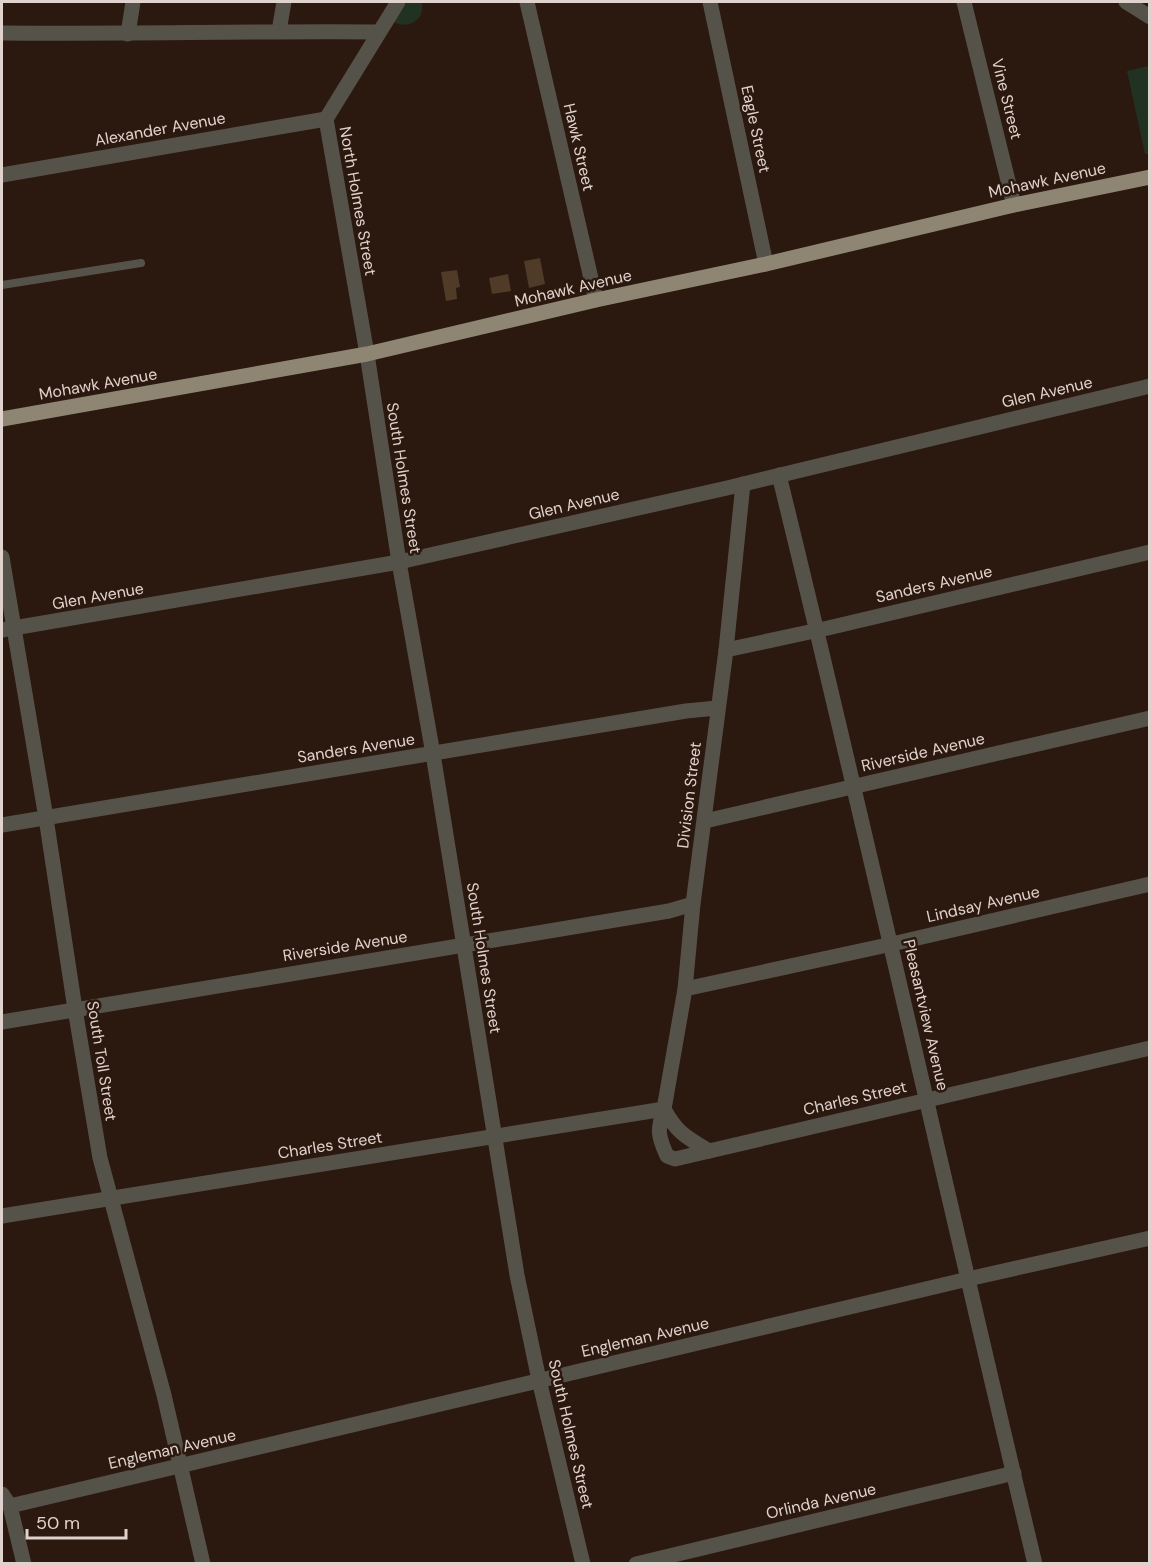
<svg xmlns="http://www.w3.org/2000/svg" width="1151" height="1565" viewBox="0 0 1151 1565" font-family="'DM Sans',sans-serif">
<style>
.green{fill:#213222}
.building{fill:#4f3b27}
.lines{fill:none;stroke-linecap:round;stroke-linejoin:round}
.service{stroke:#555249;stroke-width:8}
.minor{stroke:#555249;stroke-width:15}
.primary{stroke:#8e8673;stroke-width:15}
.labels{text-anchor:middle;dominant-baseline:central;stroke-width:5;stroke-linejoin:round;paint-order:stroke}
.street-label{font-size:16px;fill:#e0d2cc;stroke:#2b180f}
</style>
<rect width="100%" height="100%" fill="#2b180f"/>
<g class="green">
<path d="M407 2H422C422 6 423 12 420 16 415 25 402 27 394 22Z"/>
<path d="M1149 66 1150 154H1145L1127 71Z"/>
</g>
<g class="building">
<path d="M540 258 545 284 529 288 524 261Z"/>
<path d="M457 270 460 287 456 288 457 299 446 301 441 272Z"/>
<path d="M508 274 511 291 492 294 489 278Z"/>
</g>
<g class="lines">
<path class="service" d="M2 285 141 263"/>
<g class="minor">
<path d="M398 2 326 119 367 354 399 562 433 754 517 1275 539 1380 583 1564"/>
<path d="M527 2 596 300"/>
<path d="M710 2 766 264"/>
<path d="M964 2 1014 205"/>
<path d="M1126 2 1150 17"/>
<path d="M279 31 284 2"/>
<path d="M2 33C127 34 253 31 379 32"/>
<path d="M128 34 133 2"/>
<path d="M2 175 326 119"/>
<path d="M779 475C868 837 948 1201 1035 1564"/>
<path d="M743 484 726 650 693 904 685 989 664 1109C657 1130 658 1136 667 1156L675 1159 1150 1048"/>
<path d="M2 557 46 818 75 1009 100 1158 164 1395 203 1564"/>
<path d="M2 630 399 562 727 488 1150 386"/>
<path d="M726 650 828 628 1150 552"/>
<path d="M705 821 1150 718"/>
<path d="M2 825 686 711 717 708"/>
<path d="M685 989 892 944 1150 884"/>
<path d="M2 1022 669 911 693 904"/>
<path d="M664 1109C677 1133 686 1137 709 1151"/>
<path d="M2 1216 664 1109"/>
<path d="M2 1494 10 1506 24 1564"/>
<path d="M10 1506 968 1279 1150 1238"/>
<path d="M636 1564 1014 1473"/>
</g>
<path class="primary" d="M2 419 367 354 596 300 766 264 1014 205 1150 177"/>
</g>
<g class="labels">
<g class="street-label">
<text transform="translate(1007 99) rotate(76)">Vine Street</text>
<text transform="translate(160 129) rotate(-10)">Alexander Avenue</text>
<text transform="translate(756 129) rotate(78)">Eagle Street</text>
<text transform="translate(579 147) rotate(77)">Hawk Street</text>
<text transform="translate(1047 180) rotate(-12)">Mohawk Avenue</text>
<text transform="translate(358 201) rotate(80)">North Holmes Street</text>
<text transform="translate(573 288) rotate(-13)">Mohawk Avenue</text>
<text transform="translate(98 384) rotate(-10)">Mohawk Avenue</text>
<text transform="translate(1047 392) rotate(-13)">Glen Avenue</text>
<text transform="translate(404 478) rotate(81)">South Holmes Street</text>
<text transform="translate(574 504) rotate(-13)">Glen Avenue</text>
<text transform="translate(934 584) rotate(-13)">Sanders Avenue</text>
<text transform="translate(98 596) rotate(-10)">Glen Avenue</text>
<text transform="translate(356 748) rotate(-9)">Sanders Avenue</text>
<text transform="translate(923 752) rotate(-13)">Riverside Avenue</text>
<text transform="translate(689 795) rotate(-83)">Division Street</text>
<text transform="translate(983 904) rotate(-13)">Lindsay Avenue</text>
<text transform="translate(345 946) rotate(-9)">Riverside Avenue</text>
<text transform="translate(484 958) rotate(81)">South Holmes Street</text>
<text transform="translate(926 1015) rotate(77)">Pleasantview Avenue</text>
<text transform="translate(102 1061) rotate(81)">South Toll Street</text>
<text transform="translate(855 1098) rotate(-13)">Charles Street</text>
<text transform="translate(330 1145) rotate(-9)">Charles Street</text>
<text transform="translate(645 1337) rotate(-13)">Engleman Avenue</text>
<text transform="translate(571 1434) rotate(77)">South Holmes Street</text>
<text transform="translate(172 1449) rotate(-13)">Engleman Avenue</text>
<text transform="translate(821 1501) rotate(-13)">Orlinda Avenue</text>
</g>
</g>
<rect width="1151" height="1565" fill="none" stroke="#e0d2cc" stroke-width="6"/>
<path d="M27 1529v9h99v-9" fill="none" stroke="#e0d2cc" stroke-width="3"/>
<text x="36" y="1529" font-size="18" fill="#e0d2cc" stroke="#2b180f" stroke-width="4.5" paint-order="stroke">50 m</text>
</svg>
